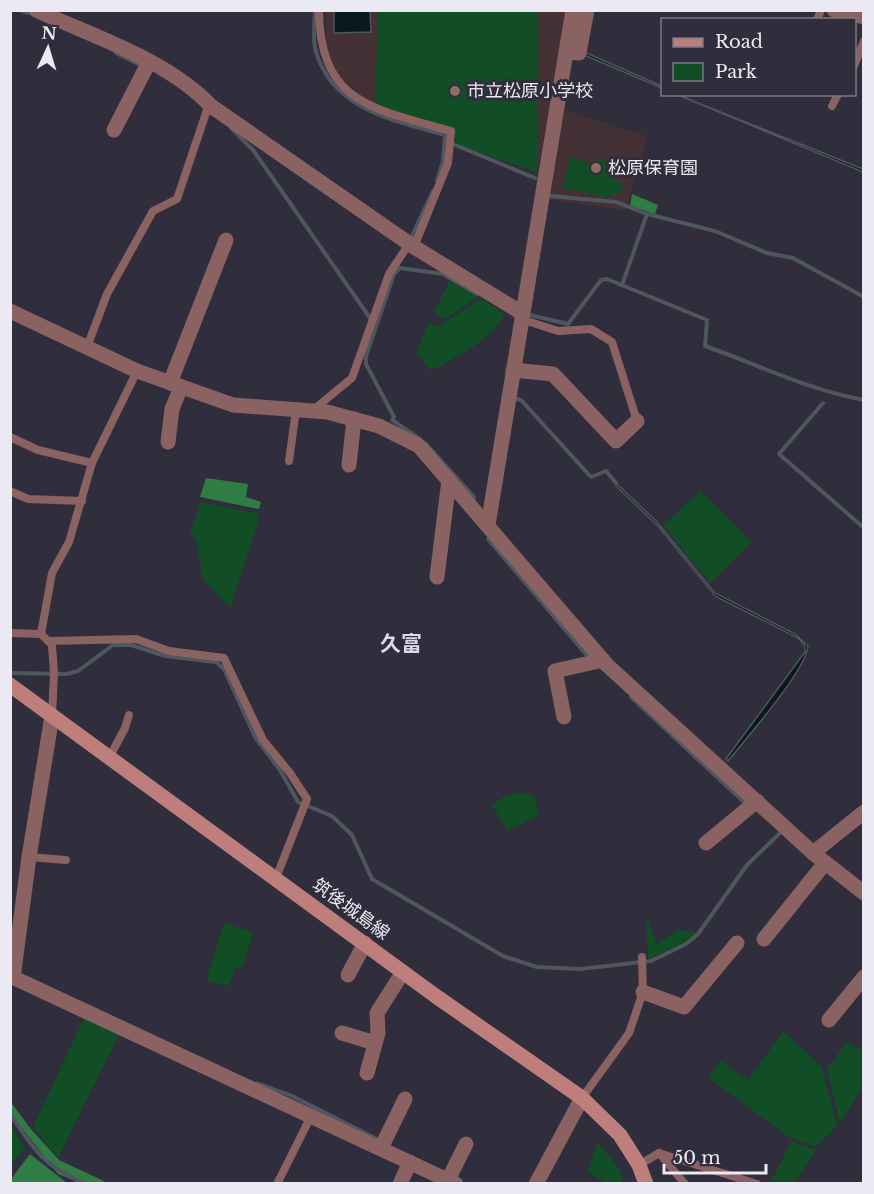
<svg xmlns="http://www.w3.org/2000/svg" width="874" height="1194" viewBox="0 0 874 1194" font-family="'Libre Baskerville','Noto Sans JP',serif">
<style>
.education{fill:#443136}
.green{fill:#114d25}
.forest{fill:#2f7d45}
.water{fill:#0a191e;stroke:#4e575e;stroke-width:1.5}
.lines{fill:none;stroke-linecap:round;stroke-linejoin:round}
.stream{stroke:#4e575e;stroke-width:4}
.lane{stroke:#8a6261;stroke-width:8}
.street{stroke:#8a6261;stroke-width:15}
.secondary{stroke:#bd7e7c;stroke-width:15}
.education-dot{fill:#8d6e63;stroke:#302d3c;stroke-width:2}
.labels{text-anchor:middle;dominant-baseline:central;stroke-width:6;stroke-linejoin:round;paint-order:stroke}
.poi-label{font-size:18px;fill:#ebe9f3;stroke:#302d3c;text-anchor:start}
.street-label{font-size:18px;fill:#ebe9f3;stroke:#302d3c}
.quarter-label{font-size:21px;font-weight:bold;fill:#dcd8eb;stroke:#302d3c}
</style>
<rect width="100%" height="100%" fill="#302d3c"/>
<g class="education">
<path d="M325 11H568L537 172 456 145 454 131 375 107 339 76 327 50Z"/>
<path d="M562 109 647 136 626 210 550 200Z"/>
</g>
<g class="green">
<path d="M378 11H537V172L456 145 454 131 375 107Z"/>
<path d="M570 156 594 165 599 158 618 165 613 180 621 183V192L606 197 563 188Z"/>
<path d="M449 281 478 297 446 319 434 313Z"/>
<path d="M481 299 505 314C492 340 456 357 431 371L416 353 429 321 437 327Z"/>
<path d="M701 491 752 542 710 583 663 525Z"/>
<path d="M201 502 260 514 231 607 203 580 197 543 190 533Z"/>
<path d="M516 793H530L535 798 539 816 507 831 492 805 505 796Z"/>
<path d="M646 916 657 944 677 930 696 932 684 943 648 959Z"/>
<path d="M224 923 253 932 243 967 236 968 228 986 206 981Z"/>
<path d="M84 1018 119 1035 58 1158 33 1127Z"/>
<path d="M783 1031 822 1067 837 1126 816 1147 789 1137 707 1077 721 1061 748 1080Z"/>
<path d="M847 1042 863 1050V1086L840 1124 827 1069Z"/>
<path d="M10 1123 25 1148 11 1166H10Z"/>
<path d="M792 1141 816 1150 794 1183 771 1181Z"/>
<path d="M598 1142 620 1170 623 1183H607L587 1172Z"/>
</g>
<g class="forest">
<path d="M632 194 658 205 655 214 630 206Z"/>
<path d="M206 478 248 484 246 497 261 502 259 509 200 497Z"/>
<path d="M10 1101 30 1128 59 1160 108 1183H81L58 1174 11 1114Z"/>
<path d="M30 1154 67 1183H11V1179Z"/>
</g>
<g class="water">
<path d="M334 11H370L371 32 334 33Z"/>
<path d="M584 52 662 86V88L584 55Z"/>
<path d="M678 95 863 169V172Z"/>
<path d="M616 483 657 522 715 593 795 634 808 646C805 672 747 737 728 761L726 759 805 652V646L798 638 715 596 658 526 616 486Z"/>
</g>
<g class="lines">
<g class="stream">
<path d="M315 10C315 23 312 40 316 52 334 111 394 120 445 135L443 161 437 181"/>
<path d="M22 11 34 14"/>
<path d="M116 53 142 66"/>
<path d="M231 128 253 150 370 318"/>
<path d="M455 145 535 178"/>
<path d="M551 196 616 202 647 214 715 231 767 253 793 258 864 297"/>
<path d="M412 236 433 191"/>
<path d="M622 285 647 214"/>
<path d="M526 314 568 324 601 280 607 279 707 320 705 346C759 365 808 390 864 400"/>
<path d="M517 399 521 400 591 477 606 471 616 483"/>
<path d="M823 403 779 454 864 528"/>
<path d="M420 439 392 420 394 417 366 364V356L394 274 400 268 443 274 477 294"/>
<path d="M426 444 474 497"/>
<path d="M488 539 590 659"/>
<path d="M10 673 67 674 78 671 113 645H131L165 656 216 662 224 669 255 737 280 770 298 802 332 816 352 835 372 879 503 956 537 967 580 969 651 961 686 944 698 934 747 865 779 834"/>
<path d="M631 697 745 803"/>
<path d="M257 1083 292 1096 381 1141"/>
<path d="M10 1114C35 1151 43 1165 85 1184"/>
</g>
<g class="lane">
<path d="M319 10C320 105 375 109 451 131L448 163 414 247"/>
<path d="M817 20 821 10"/>
<path d="M854 66 864 41"/>
<path d="M832 106 838 94"/>
<path d="M521 319 558 331 591 329 612 342 637 421"/>
<path d="M87 347 107 294 153 211 177 199 209 104"/>
<path d="M313 410 352 378 389 274 409 244"/>
<path d="M10 437 38 450 92 463"/>
<path d="M289 461 296 410"/>
<path d="M10 491 28 499 82 501"/>
<path d="M10 633 41 634 52 645 54 674 52 715"/>
<path d="M41 634 52 573 69 542 92 463 137 371"/>
<path d="M48 641 136 639 169 651 224 658 263 740 290 773 307 799 276 878"/>
<path d="M109 758 125 728 129 715"/>
<path d="M29 857 66 860"/>
<path d="M582 1098 629 1033 643 992 642 957"/>
<path d="M659 1153 685 1184"/>
<path d="M639 1165 659 1153 757 1184"/>
<path d="M277 1184 311 1116"/>
</g>
<g class="street">
<path d="M36 10C94 37 166 59 211 106L414 247 522 313"/>
<path d="M834 10 864 17"/>
<path d="M566 52 579 53 587 10"/>
<path d="M114 130 149 62"/>
<path d="M10 311 137 371 233 405 327 412 379 426 419 446 607 665 813 853 864 893"/>
<path d="M513 370 553 374 616 441 637 421"/>
<path d="M170 383 226 240"/>
<path d="M168 442 172 409 181 387"/>
<path d="M349 465 354 419"/>
<path d="M488 525 573 10"/>
<path d="M437 577 449 480"/>
<path d="M564 717 555 671 603 660"/>
<path d="M706 843 757 801"/>
<path d="M813 853 864 812"/>
<path d="M764 939 825 863"/>
<path d="M348 975 365 943"/>
<path d="M10 976 456 1184"/>
<path d="M13 978 29 857 52 716"/>
<path d="M643 992 684 1007 737 943"/>
<path d="M829 1020 864 977"/>
<path d="M342 1033 375 1043"/>
<path d="M367 1073 378 1033 377 1013 403 972"/>
<path d="M381 1148 405 1099"/>
<path d="M448 1180 466 1144"/>
<path d="M400 1184 410 1162"/>
<path d="M536 1184 582 1098"/>
</g>
<path class="secondary" d="M10 685 437 997 582 1098 620 1135 639 1165 646 1184"/>
</g>
<g class="education-dot">
<circle cx="455" cy="91" r="6"/>
<circle cx="596" cy="168" r="6"/>
</g>
<g class="labels">
<g class="poi-label">
<text x="467" y="91">市立松原小学校</text>
<text x="608" y="168">松原保育園</text>
</g>
<g class="street-label">
<text transform="translate(351 909) rotate(36)">筑後城島線</text>
</g>
<g class="quarter-label">
<text x="401" y="644">久富</text>
</g>
</g>
<rect width="874" height="1194" fill="none" stroke="#ebe9f3" stroke-width="24"/>
<rect x="661" y="18" width="195" height="78" fill="#302d3c" stroke="#7b7885" stroke-width="1.5"/>
<rect x="673" y="38" width="30" height="9" fill="#bd7e7c" stroke="#7b7885" stroke-width="1.5"/>
<text x="715" y="48" font-size="18" fill="#ebe9f3">Road</text>
<rect x="673" y="63" width="30" height="18" fill="#114d25" stroke="#7b7885" stroke-width="1.5"/>
<text x="715" y="78" font-size="18" fill="#ebe9f3">Park</text>
<g transform="translate(48 48) rotate(4)" stroke="#302d3c" stroke-width="4.5" paint-order="stroke">
<path d="M0-4.5L10 22L0 15L-10 22Z" fill="#ebe9f3"/>
<text y="-9" font-size="16" font-weight="bold" text-anchor="middle" fill="#ebe9f3">N</text>
</g>
<path d="M664 1164v9h102v-9" fill="none" stroke="#ebe9f3" stroke-width="3"/>
<text x="673" y="1164" font-size="18" fill="#ebe9f3" stroke="#302d3c" stroke-width="4.5" paint-order="stroke">50 m</text>
</svg>
